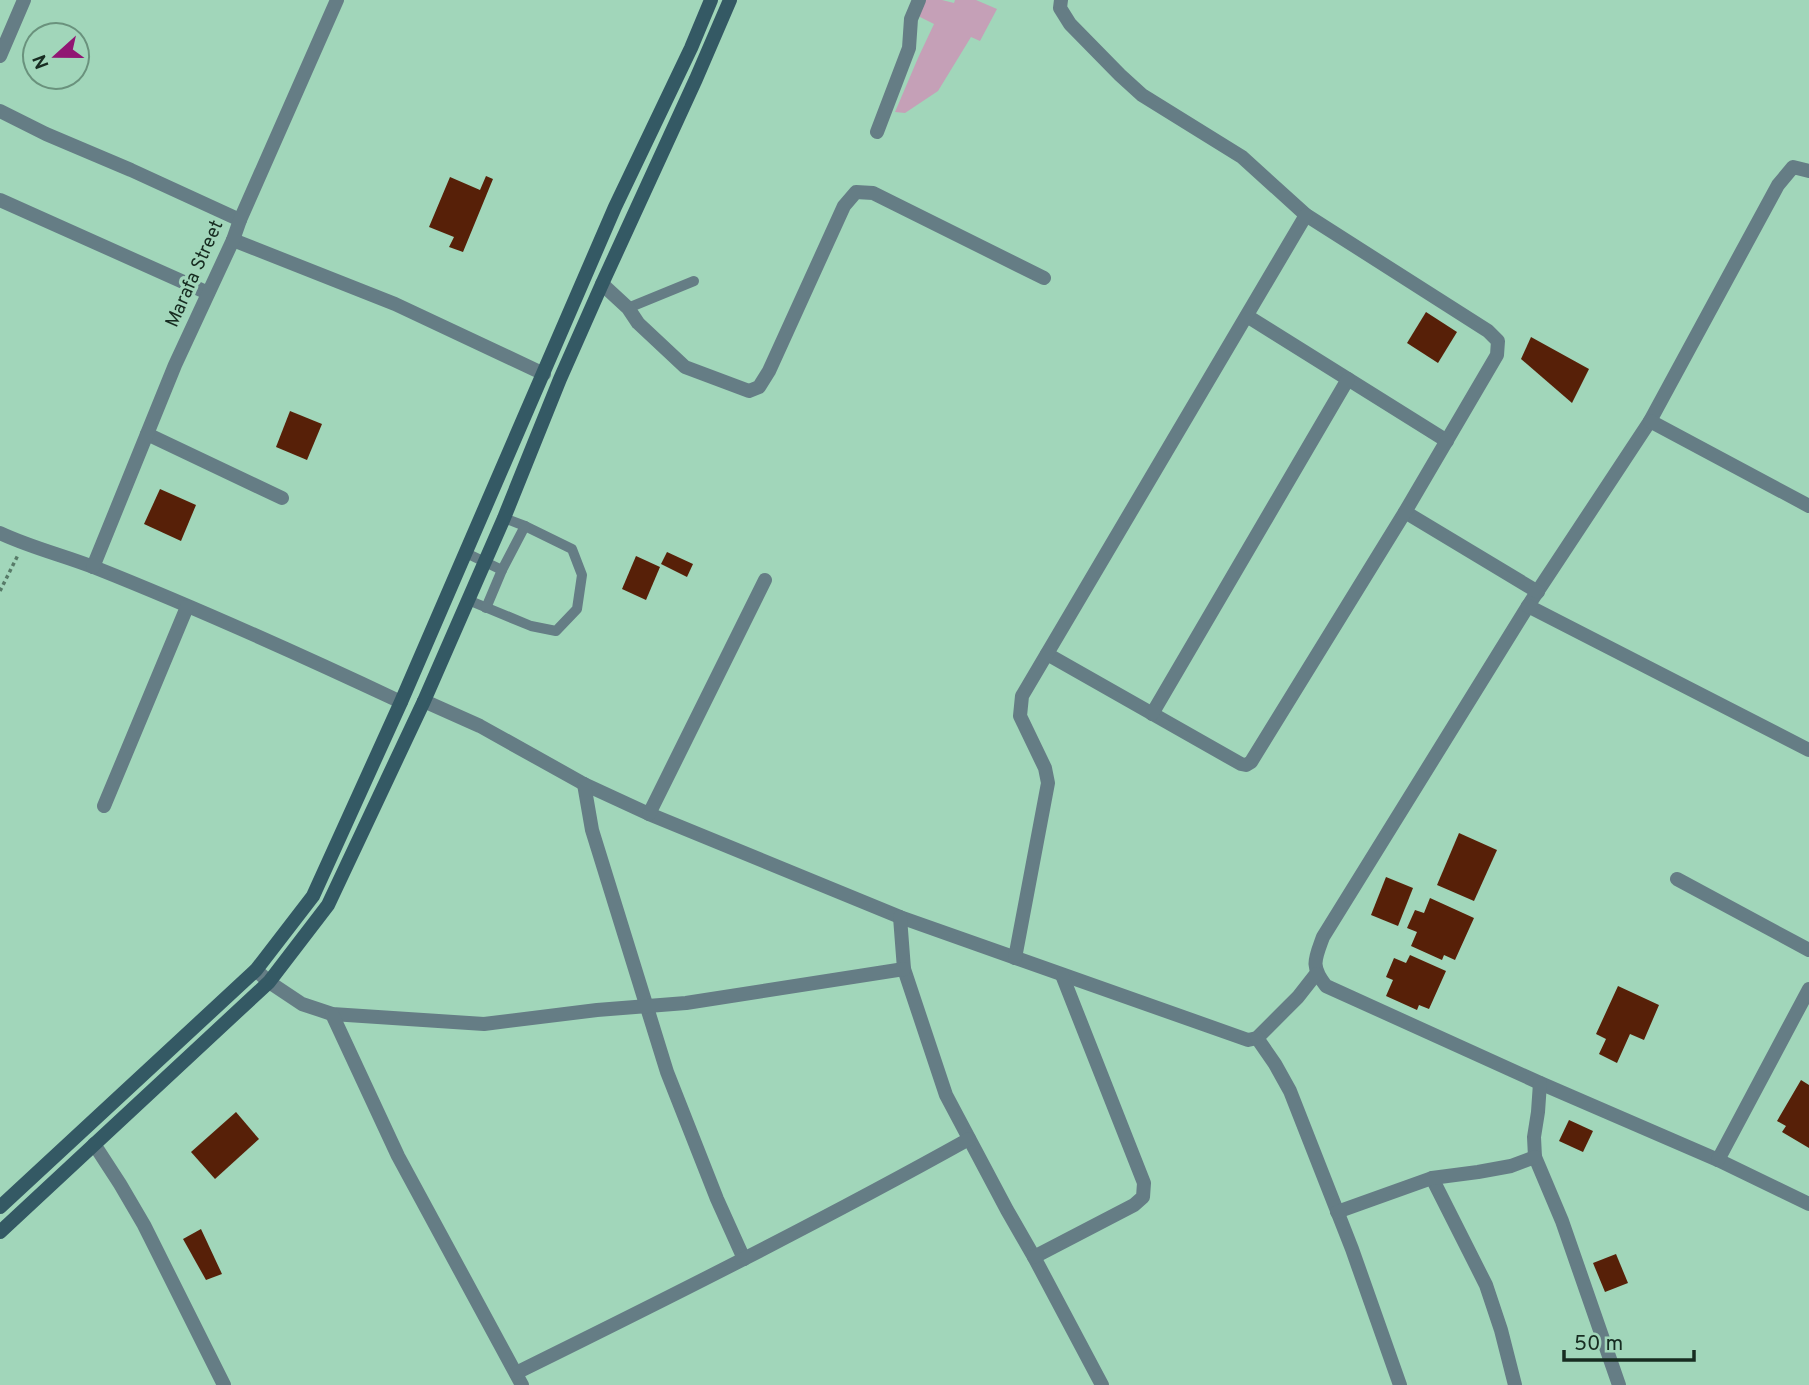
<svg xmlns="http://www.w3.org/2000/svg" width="1809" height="1385" viewBox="0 0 1809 1385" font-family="Overpass,sans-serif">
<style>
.green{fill:#c5a0b7}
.building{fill:#572008}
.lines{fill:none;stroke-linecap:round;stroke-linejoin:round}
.path{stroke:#577b68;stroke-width:3.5;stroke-dasharray:3.5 3.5;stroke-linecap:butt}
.lane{stroke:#657d85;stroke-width:10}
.street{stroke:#657d85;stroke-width:14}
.secondary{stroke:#345964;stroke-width:14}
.labels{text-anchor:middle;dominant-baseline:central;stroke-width:7;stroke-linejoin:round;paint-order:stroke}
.street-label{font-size:19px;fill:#172c21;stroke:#a1d6ba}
</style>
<rect width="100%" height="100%" fill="#a1d6ba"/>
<path class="green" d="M921 0H942L954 3 955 0H976L997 9 980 41 971 37 938 91 905 113 895 112 918 58 934 24 914 14Z"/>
<g class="building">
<path d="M486 176 493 179 463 252 449 247 454 237 429 227 450 177 480 190Z"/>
<path d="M1426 312 1457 332 1438 363 1407 343Z"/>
<path d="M1531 337 1589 369 1572 403 1521 359Z"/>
<path d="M290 411 322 424 307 460 276 447Z"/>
<path d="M160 489 196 505 181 541 144 524Z"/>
<path d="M667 552 693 564 687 577 661 564Z"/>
<path d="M636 556 660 567 646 600 622 589Z"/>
<path d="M1459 833 1497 850 1474 901 1437 885Z"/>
<path d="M1386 877 1413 888 1398 926 1371 915Z"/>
<path d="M1430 898 1474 918 1455 960 1444 955 1442 960 1411 946 1417 932 1407 928 1415 910 1424 913Z"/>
<path d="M1410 955 1446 971 1429 1009 1419 1005 1417 1010 1386 996 1393 980 1386 977 1394 958 1406 963Z"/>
<path d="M1618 986 1659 1005 1644 1040 1630 1034 1617 1063 1599 1054 1606 1039 1596 1034Z"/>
<path d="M1801 1080 1809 1085V1148L1782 1132 1786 1126 1777 1121Z"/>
<path d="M236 1112 259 1139 215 1179 191 1152Z"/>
<path d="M1569 1120 1593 1131 1583 1152 1559 1141Z"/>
<path d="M201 1229 222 1274 206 1280 183 1239Z"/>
<path d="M1616 1254 1628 1283 1605 1292 1593 1263Z"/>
</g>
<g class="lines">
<path class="path" d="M0 591 18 555"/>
<g class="lane">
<path d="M628 308 694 281"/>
<path d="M466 553 502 570"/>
<path d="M468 600 531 626 556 631 577 609 582 575 572 549 525 526 504 518"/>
<path d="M486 608 502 570 525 526"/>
</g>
<g class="street">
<path d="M0 56 24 0"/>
<path d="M0 111 46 134 131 170 240 220"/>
<path d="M877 132 909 48 911 19 919 0"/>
<path d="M1809 171 1793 167 1778 185 1650 421 1528 606 1323 937C1315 959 1310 966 1326 986L1540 1083 1718 1160 1809 1204"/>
<path d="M0 200 208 293"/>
<path d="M233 240 395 304 544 374"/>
<path d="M602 284 628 308 638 323 685 367 749 391 759 387 769 371 844 206 856 192 873 193 1044 278"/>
<path d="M1247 316 1447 441"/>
<path d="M1650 421 1809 506"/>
<path d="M147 434 282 498"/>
<path d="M1405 512 1538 592"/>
<path d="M0 533C32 548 63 555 96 568 199 609 301 655 401 702"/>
<path d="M93 567 175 365 233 240 240 220 337 0"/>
<path d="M1528 606 1809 750"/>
<path d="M1047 654 1241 764 1246 765 1251 762 1405 512 1497 355 1498 341 1488 331 1306 215 1242 157 1142 95 1120 75 1070 24 1060 8 1061 0"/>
<path d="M424 701 480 726 584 784 649 814 900 917 1248 1040 1257 1038 1298 997 1316 974"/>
<path d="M1152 714 1348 379"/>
<path d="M584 784 592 830 667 1072 717 1199 744 1259"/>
<path d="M104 806 187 607"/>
<path d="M649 814 765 580"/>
<path d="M1677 879 1809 950"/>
<path d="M900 917 904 969 946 1095 1007 1210 1034 1257 1102 1385"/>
<path d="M1015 958 1048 783 1045 768 1020 716 1022 696 1306 215"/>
<path d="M256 970 269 982 302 1004 332 1014 484 1024 597 1010 686 1003 904 969"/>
<path d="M332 1014 398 1156 522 1385"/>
<path d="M1257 1038 1275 1064 1290 1091 1352 1249 1400 1385"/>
<path d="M1540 1083 1538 1112 1534 1137 1535 1157 1562 1221 1619 1385"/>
<path d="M94 1144 120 1184 144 1225 224 1385"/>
<path d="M1718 1160 1809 989"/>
<path d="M1432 1178 1486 1285 1501 1330 1515 1385"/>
<path d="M1337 1212 1432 1178 1478 1172 1511 1166 1535 1157"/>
<path d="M1034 1257 1134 1205 1143 1197 1144 1183 1062 975"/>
<path d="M516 1373C668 1298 820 1222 969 1139"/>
</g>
<g class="secondary">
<path d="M0 1207 256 970 313 896 401 702 615 207 691 48 711 0"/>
<path d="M0 1232 269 982 328 905 424 701 504 518 560 379 602 284 696 79 730 0"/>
</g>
</g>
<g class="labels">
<g class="street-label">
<text transform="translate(195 274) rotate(-66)">Marafa Street</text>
</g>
</g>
<g transform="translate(56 56) rotate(249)"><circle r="33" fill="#a1d6ba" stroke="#6a927d" stroke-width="2"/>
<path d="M0-5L12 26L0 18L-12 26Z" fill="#911673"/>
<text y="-10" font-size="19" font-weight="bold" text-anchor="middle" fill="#172c21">N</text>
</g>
<path d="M1564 1350v10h130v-10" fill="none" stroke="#172c21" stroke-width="3.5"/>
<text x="1574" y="1350" font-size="21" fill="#172c21" stroke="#a1d6ba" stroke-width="5" paint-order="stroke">50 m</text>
</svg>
